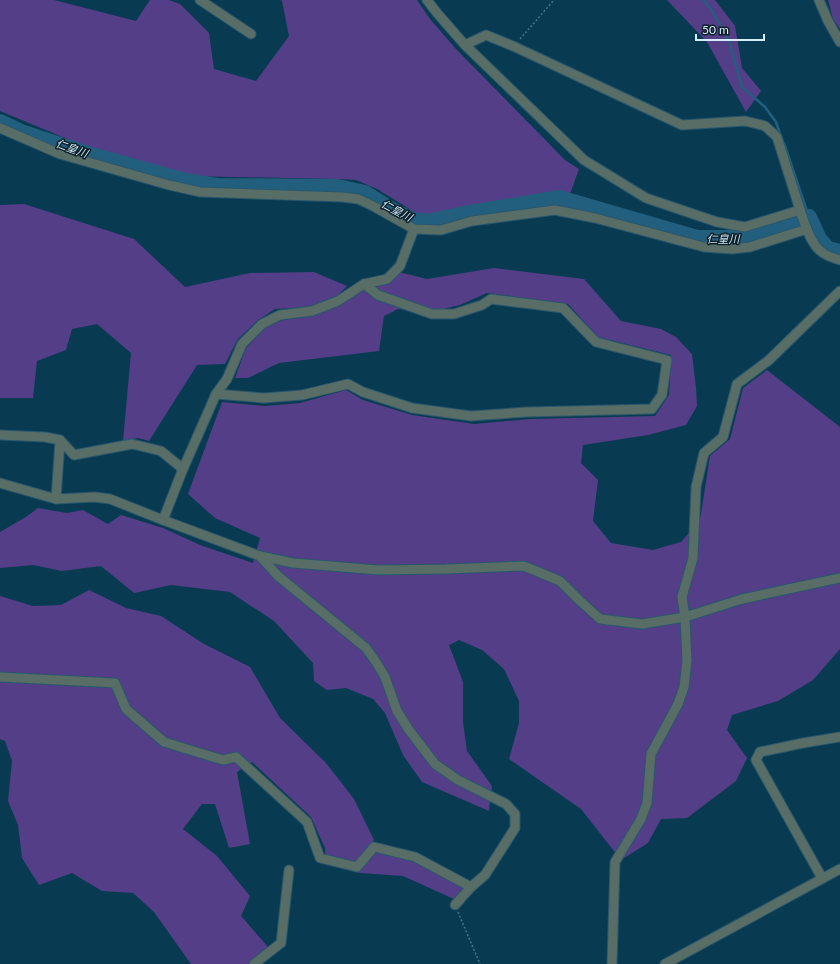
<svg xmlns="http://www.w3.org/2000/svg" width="840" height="964" viewBox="0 0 840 964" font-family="Lato,'Noto Sans JP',sans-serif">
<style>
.green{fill:#543e88}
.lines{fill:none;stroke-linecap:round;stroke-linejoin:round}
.stream{stroke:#225f7e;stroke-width:2.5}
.river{stroke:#225f7e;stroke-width:16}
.minor-casing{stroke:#29576d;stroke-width:11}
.path{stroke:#4a7489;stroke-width:1.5;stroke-dasharray:2 2;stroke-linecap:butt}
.minor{stroke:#576d66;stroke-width:9}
.labels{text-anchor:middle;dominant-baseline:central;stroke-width:3;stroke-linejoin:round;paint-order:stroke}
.water-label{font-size:11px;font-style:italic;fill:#cfe8f6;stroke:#0d202a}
</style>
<rect width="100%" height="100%" fill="#083b52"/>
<g class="green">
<path d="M0 0H54L136 21 150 0H169L180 4 209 33 214 69 256 81 289 36 282 1 281 0H417L430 19 456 49 565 160 579 169 570 194 421 216 377 189 356 180 336 179 188 176 89 148 0 111Z"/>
<path d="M667 0H715L735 26 742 68 761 91 746 112 707 42Z"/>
<path d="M828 0H840V29L833 19Z"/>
<path d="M24 204 134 239 185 287 250 273 314 272 347 286 337 296 311 307 275 309 258 320 238 339 225 364 197 365 149 441 138 438 123 441 131 353 97 324 72 329 66 350 37 361 33 398H0V205Z"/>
<path d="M494 268 584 279 621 321 661 329 676 337 692 354 696 388 697 406 686 425 648 435 583 445 581 463 598 480 593 521 611 543 653 550 681 542 700 520 710 456 730 439 743 388 767 370 840 427V649L813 680 778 701 732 715 727 730 747 758 736 781 687 818 661 819 648 843 621 860 581 809 509 759 519 723V701L504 669 482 650 459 640 449 645 463 682V722L467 751 492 786 489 811 422 782 403 755 385 713 373 699 346 688 327 690 314 681 313 663 274 621 230 592 171 585 134 593 101 566 62 571 33 565 0 568V532L26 517 38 508 67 513 83 510 108 524 121 515 163 528 200 545 253 563 260 538 215 518 188 494 222 402 265 406 300 403 346 390 363 400 412 415 474 424 530 419 655 416 669 395 671 355 598 337 568 304 487 293 460 305 439 310 398 309 384 316 379 351 279 363 248 378H235L246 348 266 327 283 320 313 316 339 306 363 290 390 283 399 272 427 279Z"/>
<path d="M89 590 126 608 161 616 204 644 250 667 280 718 326 763 354 799 374 840 369 849 413 861 467 890 454 899 403 876 360 873 326 865 325 848 311 817 252 762 237 772 250 844 229 848 215 804H202L183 829 217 856 250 896 241 916 268 947 248 964H191L154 912 133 893 102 891 72 873 39 885 22 858 18 825 8 801 12 761 5 741 0 739V596L33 606 61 605Z"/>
</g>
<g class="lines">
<g class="stream">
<path d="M703 0 711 9 729 41 742 87 765 107 776 122 781 137"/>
<path d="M784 143 809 217"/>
</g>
<g class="river">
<path d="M0 122 21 132 91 155 186 181 217 186 338 187 365 193 390 209 413 220 427 222 469 213 559 198 697 238H741L797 222"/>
<path d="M809 217 819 239 828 249 840 252"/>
</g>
<g class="minor-casing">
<g id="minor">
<path d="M200 0 251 34"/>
<path d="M427 0 437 13 465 45 584 160 646 198 717 222 745 227 800 210C805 224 811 247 825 254 829 257 835 258 840 260"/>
<path d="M819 0 828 21 840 42"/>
<path d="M465 45 486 35 513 46 682 125 745 121 765 126 777 137 800 210"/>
<path d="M0 128 60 154 169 185 200 192 343 197 358 199 373 206 414 229 441 230 472 221 555 210 595 218 704 247 732 249 750 247 807 229"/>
<path d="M216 394 264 398 302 395 348 384 363 392 412 408 471 416 527 412 652 409 662 395 667 360 596 342 563 308 491 299 482 305 454 314H432L378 295 364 284"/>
<path d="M0 435 45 437 60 440 74 455 132 444 161 451 183 469"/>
<path d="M0 483 56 499 95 497 110 499 163 520 260 556 293 563 379 570 446 569 524 566 560 581 579 600 600 619 642 624 685 617 742 599 840 578"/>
<path d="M56 499 60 440"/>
<path d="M163 520 183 469 216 394 227 379 242 344 262 324 280 315 312 311 338 301 364 284 387 279 400 266 414 229"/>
<path d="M260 556 278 576 366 648 376 662 385 677 397 711 409 730 435 764 458 780 506 804 515 814V828L485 875 471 887 455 905"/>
<path d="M0 677 115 683 126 709 164 742 223 760 236 757 307 822 320 858 357 867 374 847 415 857 471 887"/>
<path d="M822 878 756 760 760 752 803 743 840 737"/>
<path d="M254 964 281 943 289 870"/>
<path d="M612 964 615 862 641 819 647 803 651 754 678 704 684 687 687 661 685 617 682 597 693 558 696 487 704 453 723 437 737 384 768 361 840 291"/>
<path d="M665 964 840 869"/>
</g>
</g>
<g class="path">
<path d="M520 39 554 0"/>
<path d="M458 912 480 964"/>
</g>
<use href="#minor" class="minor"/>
</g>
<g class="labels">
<g class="water-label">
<text transform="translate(72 148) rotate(20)">仁皇川</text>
<text transform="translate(397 210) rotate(28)">仁皇川</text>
<text x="723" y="238">仁皇川</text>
</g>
</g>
<path d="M696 34v6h68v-6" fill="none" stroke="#d5edfc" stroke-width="2"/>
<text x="702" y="34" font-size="12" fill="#d5edfc" stroke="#0d202a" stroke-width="3" paint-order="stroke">50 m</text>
</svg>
